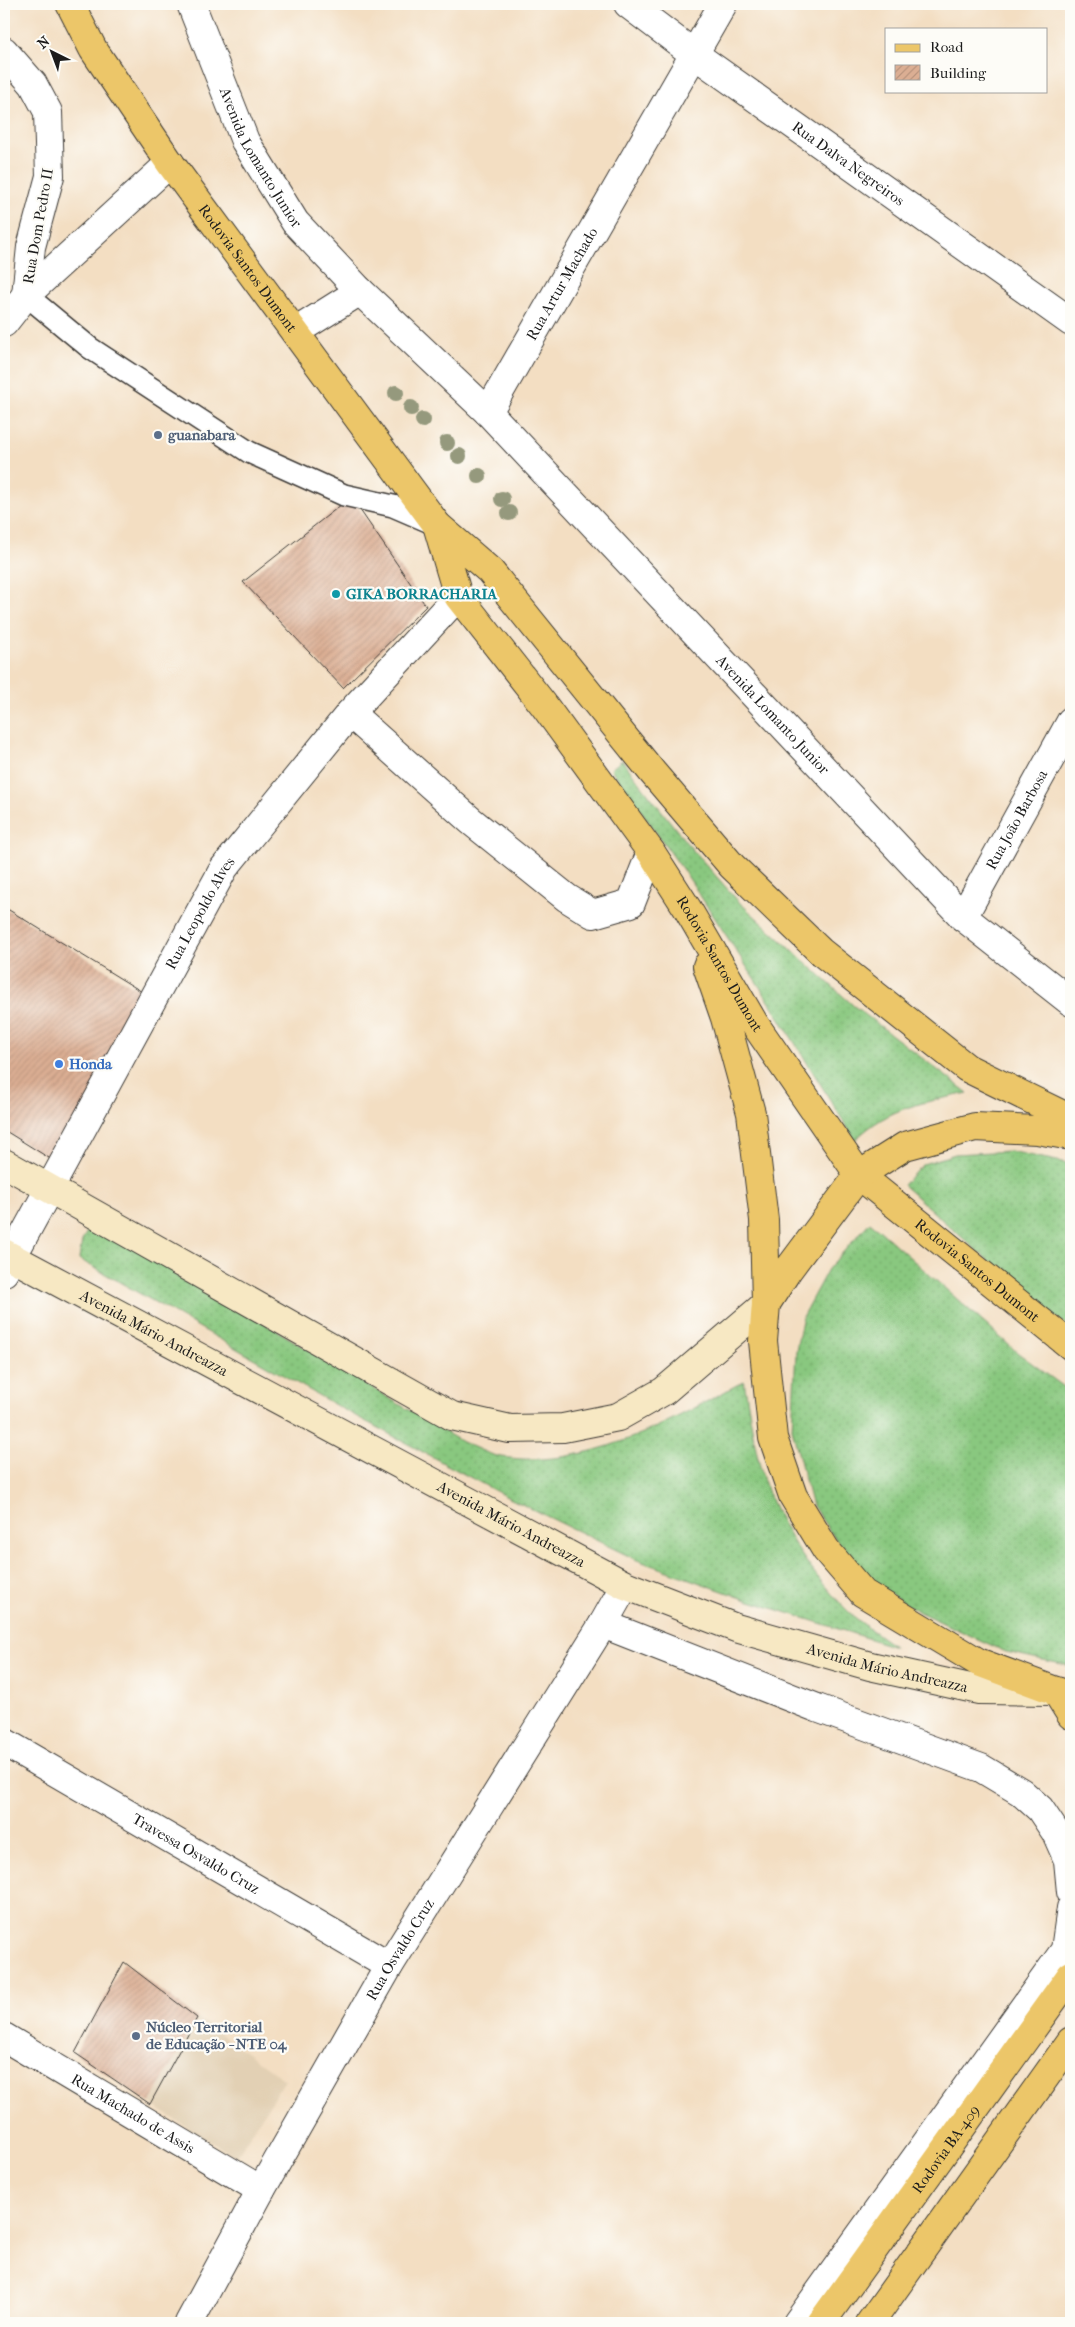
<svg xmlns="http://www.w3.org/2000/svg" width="1075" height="2327" viewBox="0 0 1075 2327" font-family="'IM FELL French Canon',serif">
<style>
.built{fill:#e2d0b4}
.grass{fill:url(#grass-dots);stroke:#52724e}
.building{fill:url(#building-hatch)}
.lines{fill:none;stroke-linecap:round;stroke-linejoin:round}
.service-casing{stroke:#3c3935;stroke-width:24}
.minor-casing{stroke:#3c3935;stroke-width:30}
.secondary-casing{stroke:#3c3935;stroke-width:30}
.primary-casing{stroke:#3c3935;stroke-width:30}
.trunk-casing{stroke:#3c3935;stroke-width:30}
.service{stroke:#fff;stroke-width:21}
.minor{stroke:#fff;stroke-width:28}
.secondary{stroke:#f7e8c3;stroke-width:28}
.primary{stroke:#ecc669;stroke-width:28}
.trunk{stroke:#ecc669;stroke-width:28}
.tree{fill:#95997d}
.service-dot{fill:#5c6f8a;stroke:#fdfcf7;stroke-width:2}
.culture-dot{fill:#0f9aa8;stroke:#fdfcf7;stroke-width:2}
.shop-dot{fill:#3f7fe0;stroke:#fdfcf7;stroke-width:2}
.labels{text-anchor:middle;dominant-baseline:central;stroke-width:4.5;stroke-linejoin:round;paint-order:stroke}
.street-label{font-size:15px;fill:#1c1c1c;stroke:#fdfcf7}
.service-label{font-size:15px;font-weight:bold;fill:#4e5e75;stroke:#fdfcf7;text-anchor:start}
.culture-label{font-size:15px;font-weight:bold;fill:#0d838f;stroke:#fdfcf7;text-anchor:start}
.shop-label{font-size:15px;font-weight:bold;fill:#366cbe;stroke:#fdfcf7;text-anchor:start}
</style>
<defs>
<pattern id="grass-dots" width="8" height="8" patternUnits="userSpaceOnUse" patternTransform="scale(1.25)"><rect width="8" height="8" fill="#89c87f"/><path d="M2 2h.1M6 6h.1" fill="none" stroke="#76ab6d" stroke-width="1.8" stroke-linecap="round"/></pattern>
<pattern id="building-hatch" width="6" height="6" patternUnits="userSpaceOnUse" patternTransform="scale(1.25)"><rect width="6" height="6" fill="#dbae93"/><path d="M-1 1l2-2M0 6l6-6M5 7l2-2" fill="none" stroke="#bb957e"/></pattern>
</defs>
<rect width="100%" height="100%" fill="#fdfcf7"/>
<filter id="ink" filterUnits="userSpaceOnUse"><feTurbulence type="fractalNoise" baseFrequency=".02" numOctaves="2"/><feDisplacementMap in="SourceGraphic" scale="10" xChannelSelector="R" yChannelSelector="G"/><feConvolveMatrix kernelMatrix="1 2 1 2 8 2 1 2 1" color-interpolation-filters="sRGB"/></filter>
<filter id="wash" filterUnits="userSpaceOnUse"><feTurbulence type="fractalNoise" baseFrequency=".0096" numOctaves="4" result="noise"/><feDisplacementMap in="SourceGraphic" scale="20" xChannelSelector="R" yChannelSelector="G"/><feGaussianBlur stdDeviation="1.12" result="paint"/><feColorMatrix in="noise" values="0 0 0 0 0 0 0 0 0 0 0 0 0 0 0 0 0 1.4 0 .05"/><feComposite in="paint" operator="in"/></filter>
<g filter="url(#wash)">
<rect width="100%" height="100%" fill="#f3dec2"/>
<path class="built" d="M197 2018 285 2080 236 2157 150 2104Z"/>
<g class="grass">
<path d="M622 760 686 842 739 902 854 1006 968 1093C923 1103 890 1106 855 1140L767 998 688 877 611 769Z"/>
<path d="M1010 1151 1071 1164V1329L1037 1304 903 1185 923 1164 955 1154Z"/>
<path d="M93 1220 462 1442C475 1447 489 1455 502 1457 589 1470 671 1421 744 1381 751 1418 755 1457 768 1492 785 1535 812 1574 844 1607 858 1622 878 1634 895 1647L750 1601 637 1560 503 1495 339 1407 79 1259 82 1241Z"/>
<path d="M870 1222 1018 1353 1071 1392V1666L1006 1652 917 1611 866 1578 839 1545 811 1503 792 1429 796 1350 803 1315 828 1269Z"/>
</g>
<g id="blocks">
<g class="building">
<path d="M351 497 426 606 343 688 243 582Z"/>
<path d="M4 907 152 998 57 1163 4 1130Z"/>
<path d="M124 1962 197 2018 150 2104 75 2053Z"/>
</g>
</g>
</g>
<g filter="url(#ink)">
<use href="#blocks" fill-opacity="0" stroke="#3c3935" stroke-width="1"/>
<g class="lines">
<g class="service-casing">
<path id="service" d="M26 295 90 348 249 452 344 495 393 506 437 525"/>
</g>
<g class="minor-casing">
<g id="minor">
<path id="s1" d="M191 4 245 141 295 222 360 291 488 412 963 917 1071 1002"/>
<path id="s2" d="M628 4 694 54 1071 322"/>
<path d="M4 51 33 84 48 112 50 176 31 247 26 295"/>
<path d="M4 323 26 295 170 163"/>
<path d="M295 332 360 291"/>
<path id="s3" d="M488 412 723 4"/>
<path d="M350 713 471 821 567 898 593 914 631 903 651 852"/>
<path id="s4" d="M963 917 1071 721"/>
<path id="s5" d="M4 1272 224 868 350 713 458 596"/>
<path d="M603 1624 817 1708 981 1768 1021 1792 1040 1809 1056 1833 1068 1860 1071 1892"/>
<path id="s6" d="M4 1742 389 1966"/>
<path id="s7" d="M4 2037 261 2190"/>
<path id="s8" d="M189 2323 261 2190 389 1966 603 1624 625 1585"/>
<path d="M797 2323 1065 1950 1071 1908"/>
</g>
</g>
<g class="secondary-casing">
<g id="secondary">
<path d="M4 1163 452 1416 510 1429 563 1428 618 1417 664 1391 766 1304"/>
<path id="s9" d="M4 1253 625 1585 736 1628 870 1666 979 1690 1053 1691"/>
</g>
</g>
<g class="primary-casing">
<g id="primary">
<path d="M1056 1691 1071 1715"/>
<path id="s10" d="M821 2323 1071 1975"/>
<path d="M870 2323 1071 2041"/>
</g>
</g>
<g class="trunk-casing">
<g id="trunk">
<path id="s11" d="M70 4 93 49 170 163 437 525 490 571 653 773 732 866 821 952 967 1068 1071 1119"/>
<path id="s12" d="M437 525 458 596 543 704 651 852 687 908 754 1023 859 1175 1071 1346"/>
<path d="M707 966 725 1018 751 1113 764 1220 766 1304"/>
<path d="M1071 1136 1037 1130 975 1127 905 1146 859 1175 788 1270 766 1304 763 1341 773 1438 793 1496 826 1550 863 1593 978 1662 1056 1691 1071 1695"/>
</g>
</g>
<use href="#service" class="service"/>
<use href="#minor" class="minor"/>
<use href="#secondary" class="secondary"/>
<use href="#primary" class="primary"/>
<use href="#trunk" class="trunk"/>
</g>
<g class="tree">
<circle cx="396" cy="393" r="8"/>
<circle cx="411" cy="408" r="8"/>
<circle cx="423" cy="420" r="8"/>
<circle cx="447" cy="443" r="8"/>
<circle cx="459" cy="456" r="8"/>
<circle cx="479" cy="476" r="8"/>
<circle cx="502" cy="499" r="8"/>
<circle cx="509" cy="513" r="8"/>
</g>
</g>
<g class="service-dot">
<circle cx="158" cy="435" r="5"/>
<circle cx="136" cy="2036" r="5"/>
</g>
<circle class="culture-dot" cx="336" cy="594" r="5"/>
<circle class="shop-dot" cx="59" cy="1064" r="5"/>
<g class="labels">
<g class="street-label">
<text stroke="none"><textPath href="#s1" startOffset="169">Avenida Lomanto Junior</textPath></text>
<text stroke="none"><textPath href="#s2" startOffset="272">Rua Dalva Negreiros</textPath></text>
<text transform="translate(38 226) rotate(-80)">Rua Dom Pedro II</text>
<text stroke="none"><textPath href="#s11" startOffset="319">Rodovia Santos Dumont</textPath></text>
<text stroke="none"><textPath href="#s3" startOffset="148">Rua Artur Machado</textPath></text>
<text stroke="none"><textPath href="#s1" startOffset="929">Avenida Lomanto Junior</textPath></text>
<text stroke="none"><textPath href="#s4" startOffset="111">Rua João Barbosa</textPath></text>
<text stroke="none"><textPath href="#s5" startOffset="409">Rua Leopoldo Alves</textPath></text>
<text stroke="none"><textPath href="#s12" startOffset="526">Rodovia Santos Dumont</textPath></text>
<text stroke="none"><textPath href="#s12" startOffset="931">Rodovia Santos Dumont</textPath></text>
<text stroke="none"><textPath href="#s9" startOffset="170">Avenida Mário Andreazza</textPath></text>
<text stroke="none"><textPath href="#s9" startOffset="575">Avenida Mário Andreazza</textPath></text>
<text stroke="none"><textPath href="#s9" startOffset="980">Avenida Mário Andreazza</textPath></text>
<text stroke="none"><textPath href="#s6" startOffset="222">Travessa Osvaldo Cruz</textPath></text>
<text stroke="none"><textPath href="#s8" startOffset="429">Rua Osvaldo Cruz</textPath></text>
<text stroke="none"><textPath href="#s7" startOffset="150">Rua Machado de Assis</textPath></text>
<text stroke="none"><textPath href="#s10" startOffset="214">Rodovia BA-409</textPath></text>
</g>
<g class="service-label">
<text x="168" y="435">guanabara</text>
<text x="146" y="2027">Núcleo Territorial<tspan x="146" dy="17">de Educação - NTE 04</tspan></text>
</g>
<g class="culture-label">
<text x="346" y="594">GIKA BORRACHARIA</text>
</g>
<g class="shop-label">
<text x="69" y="1064">Honda</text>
</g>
</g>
<rect width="1075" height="2327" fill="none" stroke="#fdfcf7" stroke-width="20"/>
<rect x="885" y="28" width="162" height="65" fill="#fdfcf7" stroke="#a3a29f"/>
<rect x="895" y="44" width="25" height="8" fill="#ecc669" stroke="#a3a29f"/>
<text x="930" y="52" font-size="15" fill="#1c1c1c">Road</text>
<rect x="895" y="65" width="25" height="15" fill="url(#building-hatch)" stroke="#a3a29f"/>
<text x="930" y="78" font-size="15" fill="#1c1c1c">Building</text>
<g transform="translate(52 52) rotate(318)" stroke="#fdfcf7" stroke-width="4" paint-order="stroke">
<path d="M0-4L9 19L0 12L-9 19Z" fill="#1c1c1c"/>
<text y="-8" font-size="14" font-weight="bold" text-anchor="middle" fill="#1c1c1c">N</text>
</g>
</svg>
